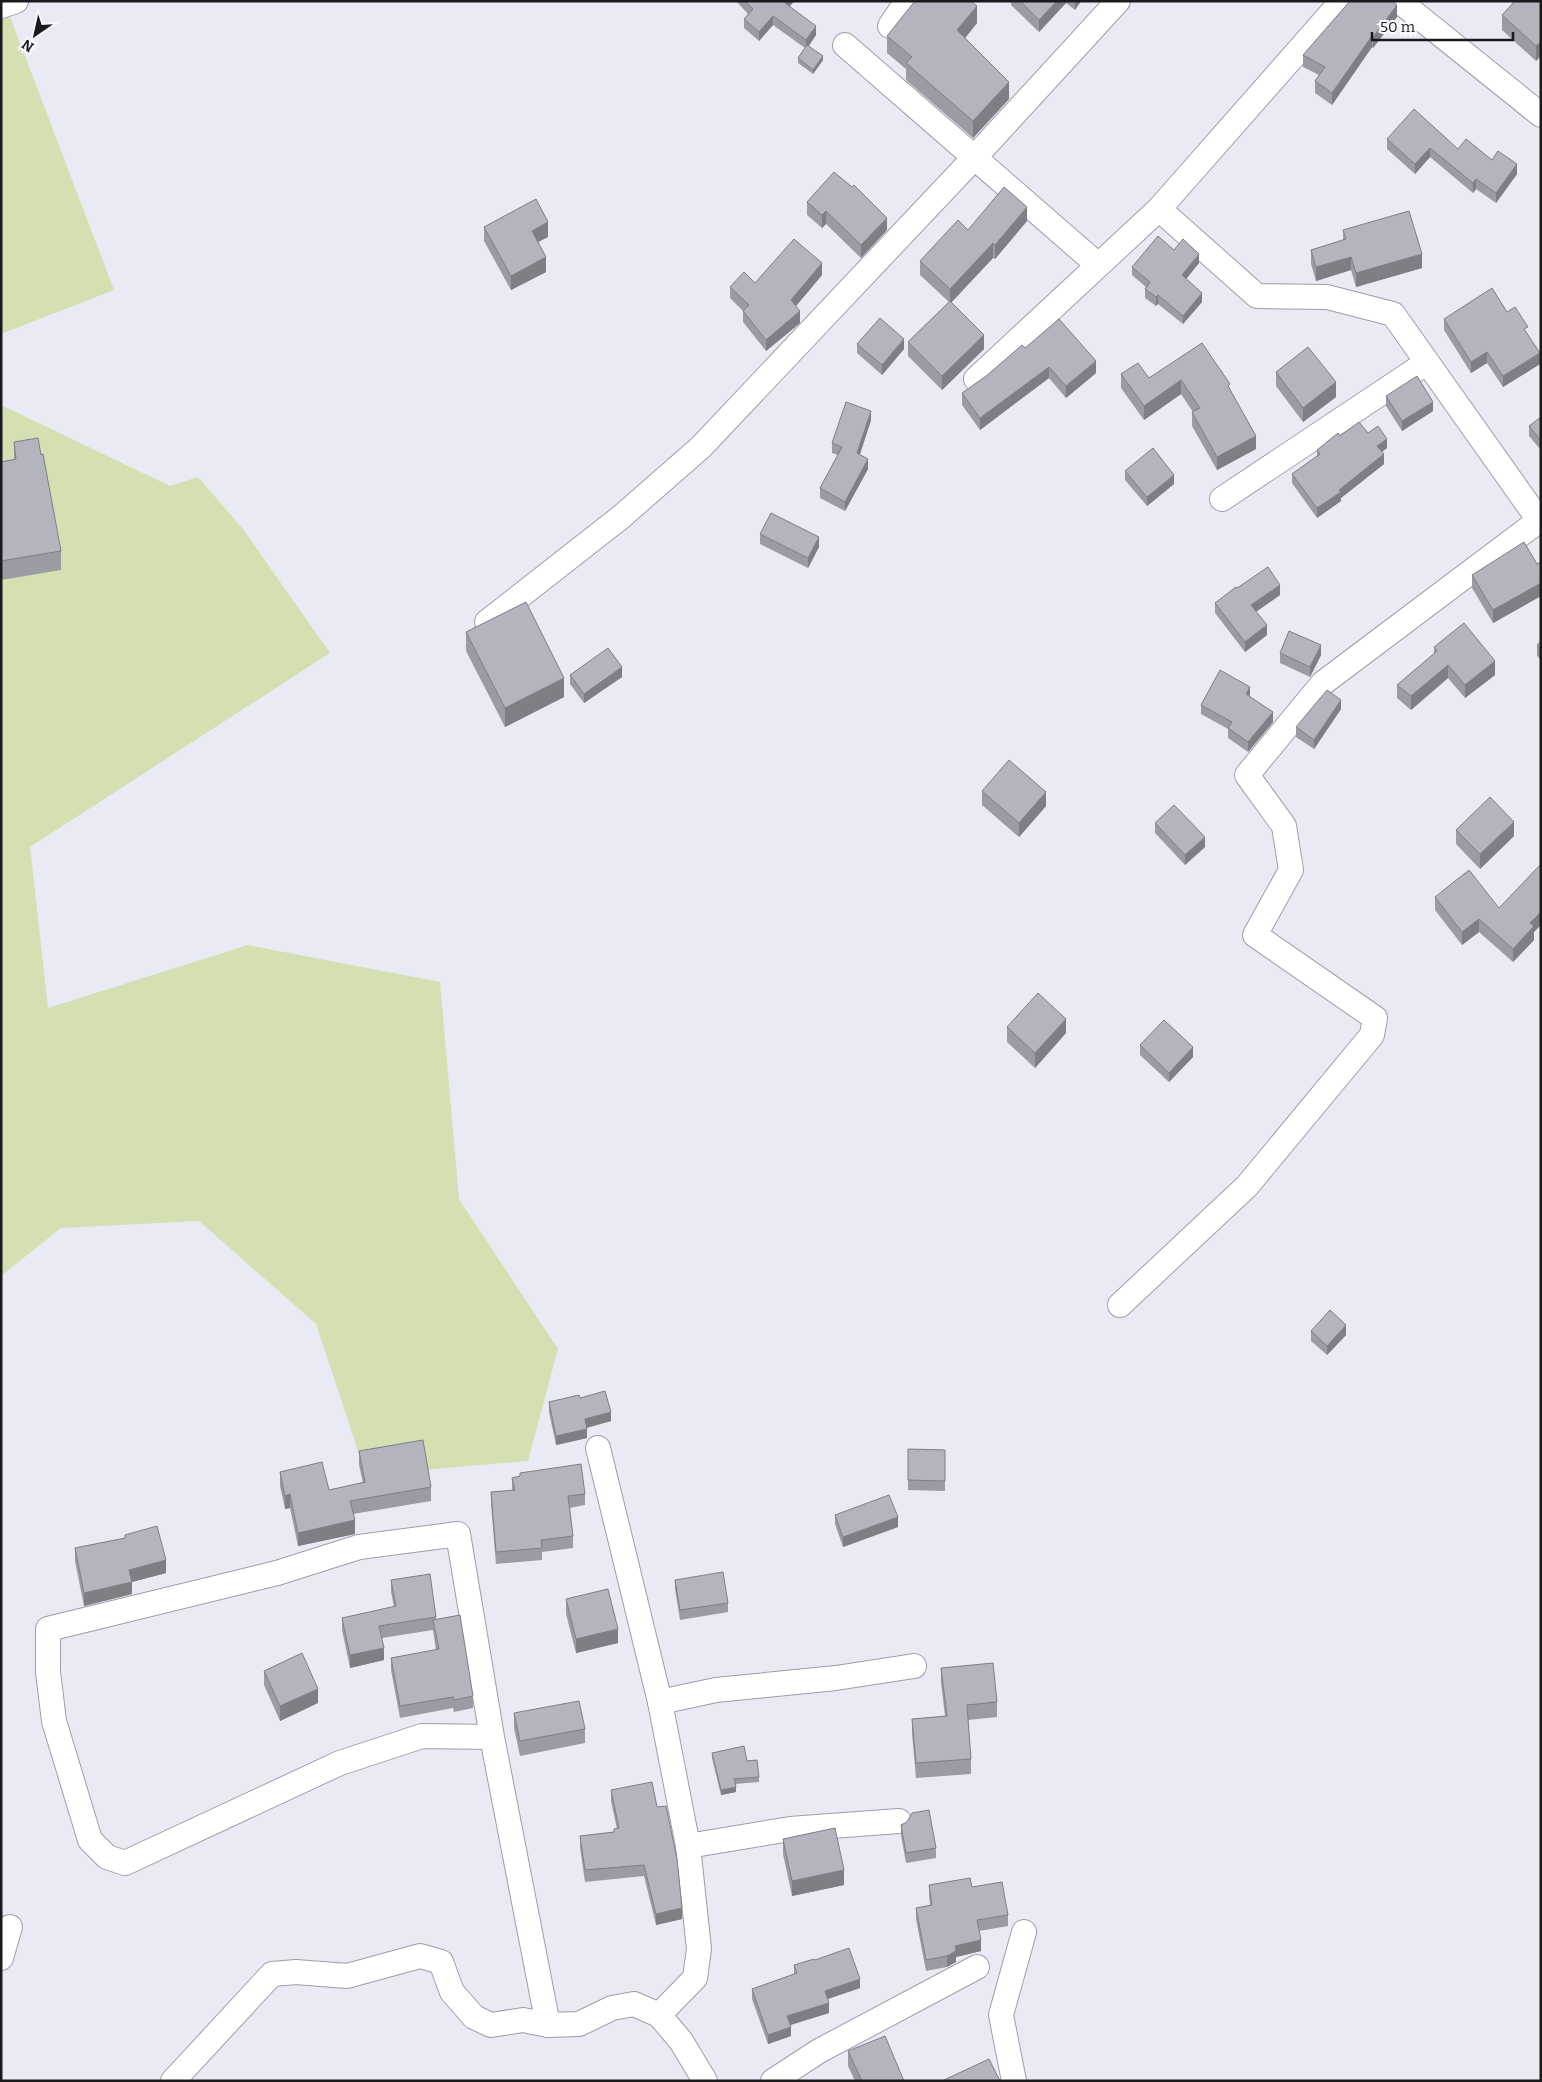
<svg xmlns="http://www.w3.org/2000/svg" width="1542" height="2082" viewBox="0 0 1542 2082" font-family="Bitter,serif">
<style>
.green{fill:#d4e0b2}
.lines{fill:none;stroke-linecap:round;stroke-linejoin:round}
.minor-casing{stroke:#9e9ea8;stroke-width:26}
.minor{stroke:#fff;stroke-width:24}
.wall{fill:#9b9ba3}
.shaded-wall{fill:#7e7e85}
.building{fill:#b4b4be;stroke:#7e7e85}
</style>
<rect width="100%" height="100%" fill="#eaeaf5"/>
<g class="green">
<path d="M1 1H4L114 290 1 334Z"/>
<path d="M1 405 170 486 198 477 243 529 330 653 30 847 48 1008 248 945 440 982 459 1199 558 1349 528 1461 366 1475 316 1324 199 1221 61 1228 1 1276Z"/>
</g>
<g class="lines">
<g class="minor-casing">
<g id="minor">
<path d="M1399 1 1541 115"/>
<path d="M1 6 16 1"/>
<path d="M890 26 907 1"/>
<path d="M845 45 1098 265"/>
<path d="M1159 209 1257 296 1327 297 1393 314 1541 523"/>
<path d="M976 379 1159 209 1342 1"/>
<path d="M1222 499 1426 363"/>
<path d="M487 622 621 517 701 447 974 158 1118 1"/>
<path d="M1120 1305 1247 1186 1372 1035 1375 1018 1255 935 1291 870 1284 826 1247 775 1323 683 1541 519"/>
<path d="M598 1448 660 1702 688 1846 699 1949 695 1978 659 2015"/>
<path d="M660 1702 716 1690 836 1678 914 1666"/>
<path d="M492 1737 422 1736 340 1763 125 1863 107 1857 90 1840 54 1721 48 1672V1629L277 1573 359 1547 458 1534 492 1737 548 2025"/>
<path d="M688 1846 790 1829 899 1821"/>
<path d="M1 1958 10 1927"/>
<path d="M173 2081 272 1974 296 1972 347 1976 420 1956 441 1962 452 1992 474 2017 491 2025 523 2020 548 2025 579 2024 612 2008 634 2004 659 2015 681 2041 705 2081"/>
<path d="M773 2081 819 2051 977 1967"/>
<path d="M1014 2081 1001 2015 1024 1932"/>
</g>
</g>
<use href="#minor" class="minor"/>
</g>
<g class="wall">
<path d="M736 1H794L790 6 816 35 809 46 823 60 813 74 798 63V58L805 48 773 25 759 41 744 28V19L748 14Z"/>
<path d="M1011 1H1081L1075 10 1066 3 1039 32 1011 5Z"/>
<path d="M1541 1 1536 61 1502 30V15Z"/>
<path d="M1397 17 1373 48 1372 47 1332 105 1315 93V81L1319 75 1303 67V55Z"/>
<path d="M977 23 965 38 1009 99 973 138 906 80V69L887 53V36Z"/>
<path d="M1387 139 1458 149 1492 160 1517 174 1496 203 1476 189 1473 193 1430 157 1415 174 1387 149Z"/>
<path d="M807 202 887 230 861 258 826 224 822 228 807 215Z"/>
<path d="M1027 221 995 259 993 258 951 302 984 349 942 390 908 356V342L949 302 920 275V261L968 230Z"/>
<path d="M484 227 548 237 538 242 546 272 511 290 484 241Z"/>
<path d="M1343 230 1422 268 1356 287 1351 270 1316 281 1311 264V250L1343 240Z"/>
<path d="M1174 250 1199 263 1186 279 1202 302 1183 324 1158 304 1156 306 1145 298V289L1146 287 1132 275V267Z"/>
<path d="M822 275 796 306 800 323 766 351 743 322V311L730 298V287L755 283Z"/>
<path d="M1507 312 1528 334 1540 364 1503 387 1487 363 1471 373 1444 330V319Z"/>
<path d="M1202 343 1230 389 1256 449 1217 470 1192 426V412H1193L1181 394 1144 420 1121 388V374L1149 378Z"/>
<path d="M857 344 904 349 882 375 857 353Z"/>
<path d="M1025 348 1096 373 1066 398 1049 378 980 430 962 405V393Z"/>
<path d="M1276 372 1336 397 1303 422 1276 386Z"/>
<path d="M1386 396 1433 411 1402 431 1386 406Z"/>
<path d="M1541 417V450L1529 436V426Z"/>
<path d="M871 420 860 454 868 469 845 511 820 498V488L838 455 832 453V443Z"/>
<path d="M1368 433 1387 448 1382 452 1384 464 1341 498V501L1317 518 1292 483V474L1317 456V450L1340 436Z"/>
<path d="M14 442 41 455 61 551V570L1 580V462L14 459Z"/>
<path d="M1125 471 1174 484 1147 506 1125 480Z"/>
<path d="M760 534 819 547 808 568 760 544Z"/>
<path d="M1541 562V596L1493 623 1472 588V575L1537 564Z"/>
<path d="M1237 588 1280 595 1256 612 1267 635 1245 652 1215 613V603Z"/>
<path d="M466 632 564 697 505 727 466 651Z"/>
<path d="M1541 641V660L1537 656V645Z"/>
<path d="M1434 647 1495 675 1465 698 1448 678 1411 710 1397 698V685L1434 654Z"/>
<path d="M1280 653 1321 655 1310 677 1280 663Z"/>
<path d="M570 675 622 677 584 703 570 684Z"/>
<path d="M1250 696 1273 722 1248 752 1228 738V729L1201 714V705Z"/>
<path d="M1341 709 1314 749 1296 737V727Z"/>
<path d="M982 791 1046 806 1019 837 982 805Z"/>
<path d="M1155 823 1205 847 1185 865 1155 833Z"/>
<path d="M1456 830 1514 836 1480 869 1456 844Z"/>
<path d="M1435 897 1499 908 1534 932V940L1513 962 1479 932 1462 945 1435 910Z"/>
<path d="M1007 1027 1066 1033 1035 1068 1007 1042Z"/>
<path d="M1140 1045 1193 1057 1169 1082 1140 1055Z"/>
<path d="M1311 1331 1346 1335 1327 1355 1311 1341Z"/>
<path d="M580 1398 611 1421 587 1428V1438L556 1445 549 1412V1402Z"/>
<path d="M908 1449 945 1450V1491L908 1490Z"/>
<path d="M359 1451 431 1487V1501L353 1514 355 1534 298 1546 290 1508 285 1509 280 1486V1472L329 1490 363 1483 359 1465Z"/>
<path d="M512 1478 585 1494V1505L570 1508 573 1536V1548L542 1552V1560L496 1564 491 1504V1492L512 1490Z"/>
<path d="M835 1515 898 1527 843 1547 835 1524Z"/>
<path d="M125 1535 166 1573 132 1582V1594L84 1606 75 1561V1548L125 1538Z"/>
<path d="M391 1580 436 1617V1619L473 1696V1708L454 1712 453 1708 400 1718 391 1670V1658L436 1650 433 1630 382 1638 384 1660 350 1668 342 1630V1618L394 1607 391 1592Z"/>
<path d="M675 1580 728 1603V1612L680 1620 675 1589Z"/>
<path d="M566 1599 618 1643 576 1653 566 1614Z"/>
<path d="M941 1668 997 1702V1717L968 1720 971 1759V1774L916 1778 912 1733V1719L945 1716 941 1683Z"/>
<path d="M264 1671 318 1703 280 1721 264 1685Z"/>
<path d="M514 1713 585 1729V1743L520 1756 514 1728Z"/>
<path d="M712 1753 747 1761 759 1777V1782L735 1784 736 1792 721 1795 712 1758Z"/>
<path d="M611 1790 657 1807 682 1919 656 1925 644 1876 585 1882 580 1847V1836L614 1832 617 1829 611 1801Z"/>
<path d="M907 1822 936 1848V1858L906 1863 901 1835V1825Z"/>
<path d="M783 1839 844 1885 792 1896 783 1854Z"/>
<path d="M929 1885 972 1887 1008 1915V1926L979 1931 981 1951 956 1957V1962L947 1967 926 1971 916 1919V1908L930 1905 929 1896Z"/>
<path d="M815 1960 860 1988 827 1999 829 2013 790 2025 791 2036 768 2044 752 1999V1989L794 1974V1965Z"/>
<path d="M848 2051 904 2081H855L848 2066Z"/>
</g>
<g class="shaded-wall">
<path d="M786 1H794L785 12V3Z"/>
<path d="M1057 1H1066V3L1039 32V20Z"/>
<path d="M1075 1H1081L1075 10Z"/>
<path d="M1397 5V17L1373 48V37Z"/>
<path d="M977 6V23L957 48V30Z"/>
<path d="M773 16V25L759 41V32Z"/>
<path d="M816 26V35L806 49V40Z"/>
<path d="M1372 36V47L1332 105V93Z"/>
<path d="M1541 42V56L1536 61V46Z"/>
<path d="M823 56V60L813 74V70Z"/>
<path d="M1009 82V99L973 138V121Z"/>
<path d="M1430 148V157L1415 174V164Z"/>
<path d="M1517 164V174L1496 203V193Z"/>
<path d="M1476 179V189L1473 193V183Z"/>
<path d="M1027 207V221L995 259V245Z"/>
<path d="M826 211V224L822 228V215Z"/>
<path d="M887 218V230L861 258V245Z"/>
<path d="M548 222V237L532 245V231Z"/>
<path d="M993 243V258L950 304V289Z"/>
<path d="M1199 254V263L1182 284V275Z"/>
<path d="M1422 254V268L1356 287V273Z"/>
<path d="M546 257V272L511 290V276Z"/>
<path d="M1351 257V270L1316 281V267Z"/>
<path d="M822 263V275L791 312V300Z"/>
<path d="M1202 293V302L1183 324V316Z"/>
<path d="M1158 295V304L1156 306V297Z"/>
<path d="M800 311V323L766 351V340Z"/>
<path d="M984 335V349L942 390V376Z"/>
<path d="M904 339V349L882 375V365Z"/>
<path d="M1487 352V363L1471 373V362Z"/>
<path d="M1540 353V364L1503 387V376Z"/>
<path d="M1096 361V373L1066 398V386Z"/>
<path d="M1049 367V378L980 430V418Z"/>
<path d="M1181 380V394L1144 420V406Z"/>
<path d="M1336 382V397L1303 422V408Z"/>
<path d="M1433 402V411L1402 431V421Z"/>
<path d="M871 411V420L857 463V453Z"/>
<path d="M1256 436V449L1217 470V457Z"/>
<path d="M1387 439V448L1377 455V446Z"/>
<path d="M1384 454V464L1341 498V501L1317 518V508Z"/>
<path d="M868 459V469L845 511V502Z"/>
<path d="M1174 475V484L1147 506V497Z"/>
<path d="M819 537V547L808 568V558Z"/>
<path d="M1541 583V596L1493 623V610Z"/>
<path d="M1280 585V595L1251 615V605Z"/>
<path d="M1267 625V635L1245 652V642Z"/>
<path d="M1321 645V655L1310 677V667Z"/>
<path d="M1495 661V675L1465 698V685Z"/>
<path d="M1448 665V678L1411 710V696Z"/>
<path d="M622 667V677L584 703V694Z"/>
<path d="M564 678V697L505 727V708Z"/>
<path d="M1250 687V696L1246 694Z"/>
<path d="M1341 700V709L1314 749V740Z"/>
<path d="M1273 712V722L1248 752V742Z"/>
<path d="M1046 792V806L1019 837V823Z"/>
<path d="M1514 822V836L1480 869V854Z"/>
<path d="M1205 837V847L1185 865V855Z"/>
<path d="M1541 912V925L1534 932V940L1513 962V949L1530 923Z"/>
<path d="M1479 919V932L1462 945V932Z"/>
<path d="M1066 1019V1033L1035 1068V1053Z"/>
<path d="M1193 1047V1057L1169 1082V1073Z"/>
<path d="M1346 1325V1335L1327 1355V1346Z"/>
<path d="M611 1412V1421L585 1428V1419Z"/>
<path d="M587 1429V1438L556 1445V1436Z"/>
<path d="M290 1494V1508L285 1509V1496Z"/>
<path d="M898 1517V1527L843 1547V1537Z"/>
<path d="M355 1520V1534L298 1546V1533Z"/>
<path d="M166 1560V1573L132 1582V1594L84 1606V1593L129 1570Z"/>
<path d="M618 1629V1643L576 1653V1639Z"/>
<path d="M384 1648V1660L350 1668V1655Z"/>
<path d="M318 1689V1703L280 1721V1706Z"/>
<path d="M736 1787V1792L721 1795V1790Z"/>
<path d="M844 1870V1885L792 1896V1881Z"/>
<path d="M682 1908V1919L656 1925V1914Z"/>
<path d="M981 1940V1951L956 1957V1962L947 1967V1956L955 1946Z"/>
<path d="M860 1979V1988L825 2000V1991Z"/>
<path d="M829 2003V2013L787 2026V2016Z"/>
<path d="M791 2027V2036L768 2044V2035Z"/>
</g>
<g class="building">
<path d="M745 1H786L785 3 816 26 806 40 773 16 759 32 744 19 753 9Z"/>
<path d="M915 1H971L977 6 957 30 1009 82 973 121 906 63 912 57 887 36Z"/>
<path d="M1020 1H1057L1039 20Z"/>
<path d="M1350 1H1392L1397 5 1373 37 1372 36 1332 93 1315 81 1325 67 1303 55Z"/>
<path d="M1515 1H1541V42L1536 46 1502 15Z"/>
<path d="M807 45 823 56 813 70 798 58Z"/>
<path d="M1414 109 1458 149 1466 139 1492 160 1498 151 1517 164 1496 193 1476 179 1473 183 1430 148 1415 164 1387 139Z"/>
<path d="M834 172 852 187 854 185 887 218 861 245 826 211 822 215 807 202Z"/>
<path d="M1004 187 1027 207 995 245 993 243 950 289 920 261 958 220 968 230Z"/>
<path d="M536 199 548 222 532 231 546 257 511 276 484 227Z"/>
<path d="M1409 211 1422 254 1356 273 1351 257 1316 267 1311 250 1346 239 1343 230Z"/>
<path d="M1158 236 1174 250 1183 239 1199 254 1182 275 1202 293 1183 316 1158 295 1156 297 1145 289 1150 282 1132 267Z"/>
<path d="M794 239 822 263 791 300 800 311 766 340 743 311 749 305 730 287 744 272 755 283Z"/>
<path d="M1492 288 1507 312 1515 307 1528 327 1524 329 1540 353 1503 376 1487 352 1471 362 1444 319Z"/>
<path d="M950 301 984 335 942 376 908 342Z"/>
<path d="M880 318 904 339 882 365 857 344Z"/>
<path d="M1059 319 1096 361 1066 386 1049 367 980 418 962 393 985 377 1022 345 1025 348Z"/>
<path d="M1202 343 1230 384 1228 386 1256 436 1217 457 1192 412 1200 408 1181 380 1144 406 1121 374 1138 363 1149 378Z"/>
<path d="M1308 347 1336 382 1303 408 1276 372Z"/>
<path d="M1417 376 1433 402 1402 421 1386 396Z"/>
<path d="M846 402 871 411 857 453 868 459 845 502 820 488 842 447 832 443Z"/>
<path d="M1541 417V441L1529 426Z"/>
<path d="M1359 422 1368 433 1378 426 1387 439 1377 446 1384 454 1339 490 1341 492 1317 508 1292 474 1320 454 1317 450 1338 433 1340 436Z"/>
<path d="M38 438 41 455 43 454 61 551 1 561V462L16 459 14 442Z"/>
<path d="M1153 448 1174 475 1147 497 1125 471Z"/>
<path d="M771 513 819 537 808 558 760 534Z"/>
<path d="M1524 542 1537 564 1541 562V583L1493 610 1472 575Z"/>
<path d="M1268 567 1280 585 1251 605 1267 625 1245 642 1215 603 1236 587 1237 588Z"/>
<path d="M526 602 564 678 505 708 466 632Z"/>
<path d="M1464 623 1495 661 1465 685 1448 665 1411 696 1397 685 1437 651 1434 647Z"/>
<path d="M1289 631 1321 645 1310 667 1280 653Z"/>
<path d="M1541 641V649L1537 645Z"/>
<path d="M608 648 622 667 584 694 570 675Z"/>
<path d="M1220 670 1250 687 1246 694 1273 712 1248 742 1228 728 1232 722 1201 705Z"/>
<path d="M1327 690 1341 700 1314 740 1296 727Z"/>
<path d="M1009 760 1046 792 1019 823 982 791Z"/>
<path d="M1490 797 1514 822 1480 854 1456 830Z"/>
<path d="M1174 805 1205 837 1185 855 1155 823Z"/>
<path d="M1541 864V912L1530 923 1534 926 1513 949 1479 919 1462 932 1435 897 1469 870 1499 908Z"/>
<path d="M1038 993 1066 1019 1035 1053 1007 1027Z"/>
<path d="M1164 1020 1193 1047 1169 1073 1140 1045Z"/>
<path d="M1330 1310 1346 1325 1327 1346 1311 1331Z"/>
<path d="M605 1391 611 1412 585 1419 587 1429 556 1436 549 1402 579 1395 580 1398Z"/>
<path d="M423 1440 431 1487 350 1501 355 1520 298 1533 290 1494 285 1496 280 1472 322 1462 329 1490 365 1482 359 1451Z"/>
<path d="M908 1449 945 1450V1481L908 1480Z"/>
<path d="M581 1464 585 1494 568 1496 573 1536 541 1540 542 1548 496 1552 491 1492 515 1490 512 1478 520 1476V1473Z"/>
<path d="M889 1495 898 1517 843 1537 835 1515Z"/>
<path d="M157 1526 166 1560 129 1570 132 1582 84 1593 75 1548 125 1538V1535Z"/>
<path d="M723 1572 728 1603 680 1610 675 1580Z"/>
<path d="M430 1574 436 1617 379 1626 384 1648 350 1655 342 1618 396 1606 391 1580Z"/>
<path d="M608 1589 618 1629 576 1639 566 1599Z"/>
<path d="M460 1615 473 1696 454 1700 453 1697 400 1706 391 1658 439 1649 433 1620Z"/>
<path d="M302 1653 318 1689 280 1706 264 1671Z"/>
<path d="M993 1663 997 1702 967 1705 971 1759 916 1763 912 1719 947 1716 941 1668Z"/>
<path d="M579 1701 585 1729 520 1741 514 1713Z"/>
<path d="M744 1746 747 1761 757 1760 759 1777 734 1779 736 1787 721 1790 712 1753Z"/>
<path d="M652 1782 657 1807 666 1806 677 1859 682 1908 656 1914 644 1865 585 1870 580 1836 614 1832V1829L619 1828 611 1790Z"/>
<path d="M929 1810 936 1848 906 1853 901 1825 907 1822 912 1813Z"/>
<path d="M835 1828 844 1870 792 1881 783 1839Z"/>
<path d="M970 1878 972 1887 1002 1882 1008 1915 977 1920 981 1940 955 1946 956 1951 947 1956 926 1960 916 1908 932 1905 929 1885Z"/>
<path d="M849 1948 860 1979 825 1991 829 2003 787 2016 791 2027 768 2035 752 1989 797 1973 794 1965 814 1959 815 1960Z"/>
<path d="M885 2036 904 2081H862L848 2051Z"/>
<path d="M989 2059 1000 2081H945L944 2080Z"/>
</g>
<rect width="1542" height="2082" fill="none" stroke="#1a1a1e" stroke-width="5"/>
<g transform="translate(35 35) rotate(214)" stroke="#f8f8fe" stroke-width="4" paint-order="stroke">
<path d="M0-4L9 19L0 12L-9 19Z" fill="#1a1a1e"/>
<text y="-8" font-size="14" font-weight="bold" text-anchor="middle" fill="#1a1a1e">N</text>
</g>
<path d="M1372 32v8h141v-8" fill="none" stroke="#1a1a1e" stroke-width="2.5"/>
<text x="1380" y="32" font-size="15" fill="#1a1a1e" stroke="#f8f8fe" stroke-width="4" paint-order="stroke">50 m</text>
</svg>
